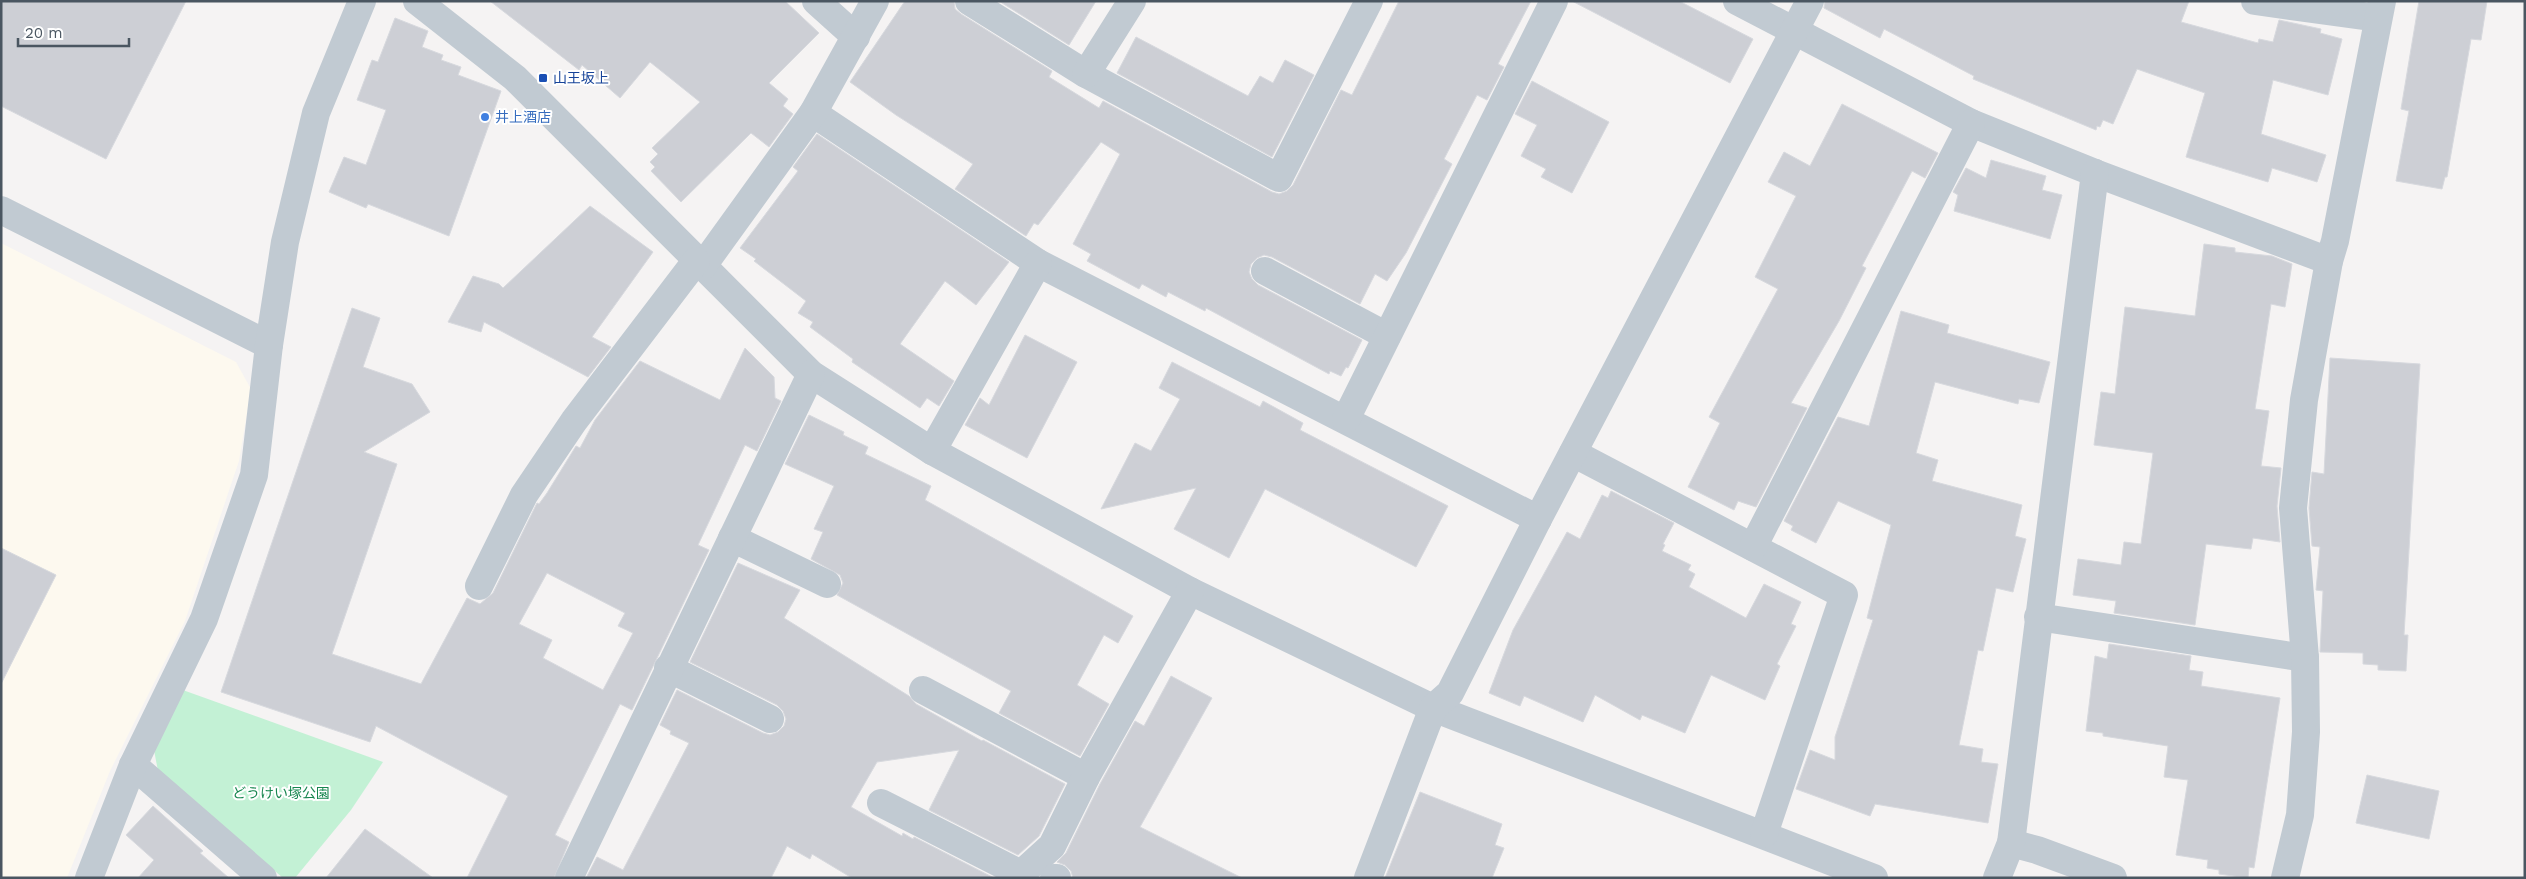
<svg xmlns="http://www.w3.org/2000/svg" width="2526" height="879" viewBox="0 0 2526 879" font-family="'Work Sans','Noto Sans JP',sans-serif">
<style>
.commercial{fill:#fdf9ef}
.green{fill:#c3f1d5}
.building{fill:#cdcfd5;stroke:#d7d9de;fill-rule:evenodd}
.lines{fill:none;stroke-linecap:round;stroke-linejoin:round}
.minor{stroke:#c1cad2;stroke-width:28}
.transit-dot{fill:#1a4fb4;stroke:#fff;stroke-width:2}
.shop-dot{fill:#3f7fe0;stroke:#fff;stroke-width:2}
.labels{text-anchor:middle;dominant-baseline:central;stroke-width:4;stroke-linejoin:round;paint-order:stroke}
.transit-label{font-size:14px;fill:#164399;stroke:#fff;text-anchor:start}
.shop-label{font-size:14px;fill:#366cbe;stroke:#fff;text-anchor:start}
.park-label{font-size:14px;fill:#17864f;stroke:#fff}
</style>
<rect width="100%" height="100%" fill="#f5f3f3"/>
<path class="commercial" d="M1 243 236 362 251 389 239 461 185 621 110 771 67 878H1Z"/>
<path class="green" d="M180 689 383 762 351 810 295 878H283L158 771 154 750Z"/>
<g class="building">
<path d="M1 1H186L106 159 1 106Z"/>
<path d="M490 1H785L819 33 769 83 788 99 783 106 793 114 769 147 751 133 681 202 651 171 655 167 650 162 658 154 652 148 700 102 650 62 620 98 582 65 579 70Z"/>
<path d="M905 1H954L955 9 961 14 1052 71 1049 77 1099 108 1103 101 1272 192 1279 194 1287 191 1293 185 1341 90 1352 95 1399 1H1531L1498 64 1504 67 1487 100 1477 95 1444 159 1452 164 1406 253 1387 281 1375 274 1360 304 1272 257 1264 255 1257 258 1251 264 1249 272 1252 279 1258 285 1362 340 1348 368 1346 367 1341 376 1330 371 1329 374 1206 308 1205 311 1168 292 1166 297 1142 284 1139 289 1087 261 1091 254 1073 244 1120 154 1101 142 1038 225 1034 223 1026 236 955 189 973 164 896 115 850 82Z"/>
<path d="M999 1H1096L1069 45Z"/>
<path d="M1572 1H1679L1753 39 1730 83Z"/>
<path d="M1825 1H2189L2181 22 2258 43 2259 39 2273 42 2279 20 2321 29 2320 33 2342 39 2328 95 2273 80 2261 134 2326 155 2317 182 2272 168 2268 182 2186 157 2205 93 2137 69 2113 124 2103 120 2100 127 2097 126 2096 130 1973 79 1974 76 1884 29 1880 38 1824 8Z"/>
<path d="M2419 1H2487L2481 40 2471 39 2447 177H2445L2442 189 2396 181 2409 111 2401 109Z"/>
<path d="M395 18 428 31 422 47 443 55 441 60 461 67 458 75 501 91 449 236 368 204 366 208 329 192 344 157 366 165 386 110 357 100 372 60 378 62Z"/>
<path d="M1136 37 1248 96 1260 76 1273 83 1285 60 1314 75 1272 157 1117 73Z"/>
<path d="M1532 81 1609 122 1572 193 1541 177 1546 169 1521 156 1537 125 1515 114Z"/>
<path d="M1842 104 1938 153 1925 178 1912 171 1862 266 1866 268 1839 321 1791 403 1807 408 1756 507 1738 501 1734 510 1688 487 1720 423 1709 417 1778 289 1755 277 1796 196 1768 182 1784 152 1810 166Z"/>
<path d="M817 134 1009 262 976 305 945 281 900 344 954 381 939 406 927 398 920 408 852 362 853 359 810 327 813 322 798 313 806 301 754 261 756 259 740 248 798 171 793 167Z"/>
<path d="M1991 160 2046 176 2042 190 2062 195 2050 239 1954 211 1958 195 1953 192 1966 168 1986 178Z"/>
<path d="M590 206 653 252 592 337 611 347 588 377 484 322 481 332 448 322 473 276 499 284 503 288Z"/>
<path d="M2204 244 2235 248V252L2272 256 2292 264 2285 307 2271 304 2255 409 2269 411 2261 466 2281 468 2277 506 2280 542 2253 538 2251 549 2206 544 2195 625 2114 613 2116 601 2073 595 2078 559 2121 565 2124 542 2141 544 2153 453 2094 445 2101 392 2115 394 2125 307 2195 316Z"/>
<path d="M352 308 380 318 363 367 412 384 430 412 364 452 397 464 332 654 421 684 467 598 480 604 493 593 537 503 539 504 547 493 576 446 580 448 595 420 640 361 720 400 745 348 774 377 775 398 781 401 757 451 745 445 698 545 709 550 632 710 620 704 555 835 569 842 554 878H467L508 796 376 726 370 742 221 692ZM547 573 625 613 618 626 633 633 603 690 543 658 552 640 519 624Z"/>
<path d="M1901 311 1949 325 1947 333 2050 362 2039 403 2019 399 2018 404 1935 382 1916 453 1938 460 1932 481 2022 505 2015 536 2026 539 2013 592 1996 588 1983 651 1978 650 1959 745 1983 749 1981 762 1998 764 1988 823 1875 804 1870 816 1796 789 1810 750 1835 760V737L1873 620 1867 618 1891 525 1838 501 1816 543 1791 530 1793 526 1784 521 1838 417 1869 426Z"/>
<path d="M1025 335 1077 362 1027 458 965 425 980 398 989 405Z"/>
<path d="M2330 358 2420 364 2404 635H2408L2406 671 2378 670V665L2363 664V653L2320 652 2323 591 2316 590 2320 547 2312 546 2309 508 2312 472 2324 474Z"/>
<path d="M1172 362 1260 407 1263 401 1303 423 1300 430 1448 506 1416 567 1265 489 1229 558 1174 529 1196 488 1101 509 1135 443 1151 451 1180 399 1159 388Z"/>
<path d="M809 415 844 432 843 435 868 447 865 454 931 486 925 500 1133 616 1118 643 1104 635 1077 685 1109 704 1080 756 999 713 1011 691 837 595 843 583 840 575 811 559 823 532 814 529 834 486 785 464Z"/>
<path d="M1611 491 1674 523 1663 544 1665 545 1662 551 1691 565 1688 570 1695 574 1689 587 1746 618 1764 584 1801 602 1791 624 1796 626 1777 664 1780 666 1765 700 1711 675 1685 733 1642 715 1640 720 1595 695 1583 722 1524 696 1520 706 1489 693 1513 630 1567 532 1580 539 1602 495 1608 498Z"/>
<path d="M1 548 56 575 1 684Z"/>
<path d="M738 563 800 590 784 618 909 696 916 704 982 741 983 740 1065 784 1039 836 1018 855 929 810 959 750 877 762 851 807 902 836 903 833 913 839 914 837 994 878H852L812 854 810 859 787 846 771 878H586L597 857 623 870 689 743 670 734 671 731 660 725 677 690 763 733 770 735 778 732 784 726 786 719 783 711 777 705 690 662Z"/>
<path d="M2109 644 2191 656 2189 670 2203 672 2201 686 2280 698 2254 868 2249 867 2248 878 2219 874V870L2207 868 2208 860 2176 855 2188 780 2164 777 2168 746 2103 736V733L2086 731 2095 656 2107 659Z"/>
<path d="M1171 676 1212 698 1140 827 1242 878H1073L1071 871 1065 865 1057 862 1066 853 1100 784 1135 721 1144 726Z"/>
<path d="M2367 775 2439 791 2429 839 2356 823Z"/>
<path d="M1420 792 1502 824 1495 845 1504 848 1492 878H1385Z"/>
<path d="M153 806 203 851 200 853 229 878H138L154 860 126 835Z"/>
<path d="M365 829 433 878H326Z"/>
</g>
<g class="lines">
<g class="minor">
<path d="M417 1 515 78 811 374 932 451 1190 591 1433 708 1874 878"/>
<path d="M816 1 856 37"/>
<path d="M969 1 1086 74 1279 178 1369 1"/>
<path d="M1737 1 1971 123 2095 173 2329 261"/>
<path d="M2255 1 2378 18"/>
<path d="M1086 74 1132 1"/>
<path d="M813 113 1038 263 1538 519"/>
<path d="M1 210 269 345"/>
<path d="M702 267 813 113 875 1"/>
<path d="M1265 271 1387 336"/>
<path d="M1346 419 1554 1"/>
<path d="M932 451 1038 263"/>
<path d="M1573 453 1844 595 1764 834"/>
<path d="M732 538 827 584"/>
<path d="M1753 547 1971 123"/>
<path d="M479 586 524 495 574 421 696 261"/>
<path d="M2038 617 2305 658"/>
<path d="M668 668 770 719"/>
<path d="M923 690 1086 777"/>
<path d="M133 765 263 878"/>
<path d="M881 803 1021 874 1052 846 1086 777 1190 591"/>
<path d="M2011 843 2037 850 2113 878"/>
<path d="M89 878 133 765 204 619 254 475 269 345 285 242 316 113 362 1"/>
<path d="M569 878 811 374"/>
<path d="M1054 878H1057"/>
<path d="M1368 878 1433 708 1450 693 1538 519 1810 1"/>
<path d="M1997 878 2011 843 2095 173"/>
<path d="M2285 878 2300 815 2306 732 2305 658 2293 508 2304 400 2329 261 2335 241 2382 1"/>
</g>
</g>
<rect class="transit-dot" x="538" y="73" width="10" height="10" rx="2.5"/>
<circle class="shop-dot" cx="485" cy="117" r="5"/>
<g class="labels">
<g class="transit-label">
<text x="553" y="78">山王坂上</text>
</g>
<g class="shop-label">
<text x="495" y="117">井上酒店</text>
</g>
<g class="park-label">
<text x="281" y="793">どうけい塚公園</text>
</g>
</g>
<rect width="2526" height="879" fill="none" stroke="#4a5661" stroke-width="5"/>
<path d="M18 38v8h111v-8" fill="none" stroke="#4a5661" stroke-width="2.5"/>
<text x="25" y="38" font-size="15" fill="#4a5661" stroke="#ffffff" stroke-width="4" paint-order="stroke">20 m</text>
</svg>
